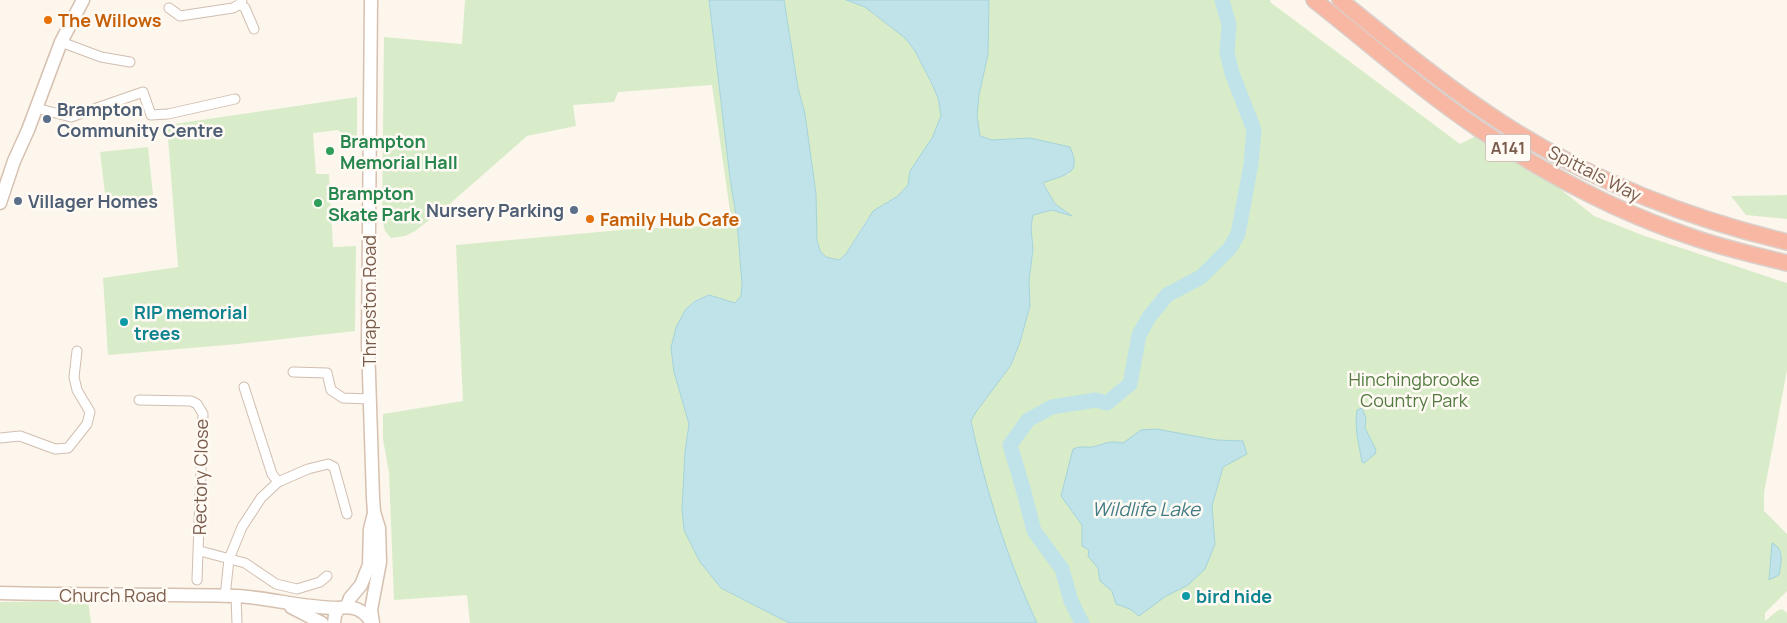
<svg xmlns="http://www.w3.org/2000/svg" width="1787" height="623" viewBox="0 0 1787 623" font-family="Manrope,sans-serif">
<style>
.green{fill:#d8ecc9}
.water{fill:#bfe3e8;stroke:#a5d3da}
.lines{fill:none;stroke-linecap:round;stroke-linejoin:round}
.river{stroke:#bfe3e8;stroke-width:15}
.street-casing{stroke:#d1beb0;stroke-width:11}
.secondary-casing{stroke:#d6c0b0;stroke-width:15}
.highway-casing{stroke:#dad1cd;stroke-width:18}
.street{stroke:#fff;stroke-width:9}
.secondary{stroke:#fff;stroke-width:12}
.highway{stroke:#f7b7a3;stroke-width:15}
.food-dot{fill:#e8710a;stroke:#fffaf3;stroke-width:2}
.service-dot{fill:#5c6f8a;stroke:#fffaf3;stroke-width:2}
.leisure-dot{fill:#2e9e5b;stroke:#fffaf3;stroke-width:2}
.culture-dot{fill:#0f9aa8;stroke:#fffaf3;stroke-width:2}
.labels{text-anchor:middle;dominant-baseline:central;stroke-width:5;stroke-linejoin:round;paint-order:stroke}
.shield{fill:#fffaf3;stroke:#a28b7f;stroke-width:1}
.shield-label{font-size:16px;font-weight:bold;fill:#7a5c4d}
.food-label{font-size:18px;font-weight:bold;fill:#c56008;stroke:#fffaf3;text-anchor:start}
.service-label{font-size:18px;font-weight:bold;fill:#4e5e75;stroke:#fffaf3;text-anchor:start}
.leisure-label{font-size:18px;font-weight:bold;fill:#27864d;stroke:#fffaf3;text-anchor:start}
.street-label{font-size:18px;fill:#7a5c4d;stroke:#fffaf3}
.culture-label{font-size:18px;font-weight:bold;fill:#0d838f;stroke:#fffaf3;text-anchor:start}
.park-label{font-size:18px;fill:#537a41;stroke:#fffaf3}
.water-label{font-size:19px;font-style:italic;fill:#437c86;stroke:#fffaf3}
</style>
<rect width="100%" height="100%" fill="#fdf6ec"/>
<g class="green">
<path d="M465 0H709L730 178 737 221 742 284 741 296 735 303 709 295 695 300 686 309 674 372 689 424 685 452 682 509 684 530 721 588 789 623H470L467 595 394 600 389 472 383 439V414L463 401 456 245 632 229 732 225 712 85 618 92 614 102 573 105 576 126 527 136 445 208 415 231 405 236 391 238 385 231 382 218 384 37 462 44Z"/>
<path d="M784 0H846L865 7 905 38 915 51 938 97 941 116 932 138 910 171 909 184 898 196 887 202 867 219 846 254 839 260 826 257 820 251 817 240 816 194 805 114 798 88Z"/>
<path d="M989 0H1271L1270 2 1460 144 1476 136 1544 176 1594 216 1642 235 1787 283V370L1764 493V511L1787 534V591L1765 613V621L1777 611 1782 609 1787 613V623H1037C1016 578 999 529 985 482 979 462 976 441 971 421L976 412 1011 365 1020 342 1030 306 1029 281 1033 249 1031 227 1033 215 1052 210 1070 215 1055 204 1043 182 1070 174 1030 138 992 140 980 136 977 115 979 95 988 54Z"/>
<path d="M357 97V139H347L338 130 313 133 316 174H329L333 247 356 246 355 331 238 344 108 355 103 278 178 267 167 125Z"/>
<path d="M148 147 153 195 106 201 100 152Z"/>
<path d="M1787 195V219L1746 215 1731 196Z"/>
<path d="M88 601 91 623H0V602Z"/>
</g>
<g class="water">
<path d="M709 0H784L798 88 805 114 816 194 817 240 820 251 826 257 839 260 846 254 873 211 898 196 908 185 910 171 932 138 941 116 938 98 931 82 915 51 905 38 865 7 846 0H989L988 54 979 95 977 115 980 136 992 140 1030 138 1070 147C1083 176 1064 174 1043 183L1055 204 1072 216 1052 210 1033 215 1031 227 1033 249 1029 281 1030 306 1020 342 1011 365 976 412 971 421C986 490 1007 559 1037 623H789L721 588 700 562 684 530 682 509 685 452 689 424 674 372 671 348 676 327 686 309 695 301 709 295 735 303 741 296 742 284 737 221 730 178Z"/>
<path d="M1362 408 1366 418 1365 428 1376 450 1375 454 1364 463 1362 462C1359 444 1354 427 1357 410Z"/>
<path d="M1156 429 1217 440 1243 441 1247 454 1223 467 1212 506 1215 544 1205 569 1188 585 1166 596 1139 616 1130 609 1116 604 1112 591 1100 581 1098 568 1088 556 1089 550 1082 546V525L1061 496 1073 449C1084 445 1083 448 1092 447 1108 444 1105 440 1123 443L1141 430Z"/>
<path d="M1772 543C1785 549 1781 563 1779 575L1769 580Z"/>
</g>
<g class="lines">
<path class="river" d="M1082 623 1071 601 1062 569 1034 531 1024 492 1010 445 1028 420 1052 407 1096 400 1107 403 1130 384 1139 335 1149 317 1167 295 1201 277 1230 248 1238 234 1251 164 1254 130 1232 73 1227 52 1229 25 1222 0"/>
<g class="street-casing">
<g id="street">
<path d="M240 4 245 8 254 29"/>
<path d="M169 8 180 16 233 8 240 4 242 0"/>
<path d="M61 42 101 57 130 62"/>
<path d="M36 108 71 117 143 92 151 115 168 114 235 99"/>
<path d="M293 372 327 373 331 390 343 398 370 399"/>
<path d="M244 387 272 474 278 482"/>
<path d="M139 400 191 401 197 404 203 414 197 580"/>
<path d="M0 438 20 436 55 449 68 448 87 424 90 412 77 390 74 377 77 351"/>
<path d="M200 551 245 563 276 584 297 589 320 582 327 576"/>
<path d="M236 596 237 623"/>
<path d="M225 597 229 559 242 527 261 498 278 482 308 469 328 464 334 467 347 514"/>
</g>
</g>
<g class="secondary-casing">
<g id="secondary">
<path d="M371 0 368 344 373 498 374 512 379 528 380 562 371 610 373 623"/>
<path d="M0 203 14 161 28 130 61 42 83 0"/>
<path d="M0 593C79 595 158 594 237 596 271 598 304 608 339 608"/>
<path d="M347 606 350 598 361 585 369 565 370 529 374 513"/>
<path d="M291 607 322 623"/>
<path d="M334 623 335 615 339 608C354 605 364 610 372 623"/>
</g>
</g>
<g class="highway-casing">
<g id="highway">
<path d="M1314 0C1369 43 1421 90 1479 129 1544 173 1617 212 1692 237 1723 248 1755 255 1787 263"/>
<path d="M1340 0C1387 38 1434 77 1484 111 1575 174 1679 216 1787 242"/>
</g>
</g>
<use href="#street" class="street"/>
<use href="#secondary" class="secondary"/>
<use href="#highway" class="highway"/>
</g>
<g class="food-dot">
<circle cx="48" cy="20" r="5"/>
<circle cx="590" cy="219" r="5"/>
</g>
<g class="service-dot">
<circle cx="47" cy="119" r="5"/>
<circle cx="18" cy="201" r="5"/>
<circle cx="574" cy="210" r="5"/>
</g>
<g class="leisure-dot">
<circle cx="330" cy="151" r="5"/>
<circle cx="318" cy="203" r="5"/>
</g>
<g class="culture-dot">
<circle cx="124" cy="322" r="5"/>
<circle cx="1186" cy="596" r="5"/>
</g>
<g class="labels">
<rect class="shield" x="1485.5" y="134.5" width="45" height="27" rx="4"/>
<g class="shield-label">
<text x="1508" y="148">A141</text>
</g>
<g class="food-label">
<text x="58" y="20">The Willows</text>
<text x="600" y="219">Family Hub Cafe</text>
</g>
<g class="service-label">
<text x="57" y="109">Brampton<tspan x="57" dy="21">Community Centre</tspan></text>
<text x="28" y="201">Villager Homes</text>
<text x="564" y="210" text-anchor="end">Nursery Parking</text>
</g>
<g class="leisure-label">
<text x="340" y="141">Brampton<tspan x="340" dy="21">Memorial Hall</tspan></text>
<text x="328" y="193">Brampton<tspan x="328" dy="21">Skate Park</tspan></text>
</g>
<g class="street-label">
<text transform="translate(1595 173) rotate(27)">Spittals Way</text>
<text transform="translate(369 301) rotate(-90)">Thrapston Road</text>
<text transform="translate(200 477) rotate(-89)">Rectory Close</text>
<text x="113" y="595">Church Road</text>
</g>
<g class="culture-label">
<text x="134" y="312">RIP memorial<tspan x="134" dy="21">trees</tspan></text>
<text x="1196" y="596">bird hide</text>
</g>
<g class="park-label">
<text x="1414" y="379">Hinchingbrooke<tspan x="1414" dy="21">Country Park</tspan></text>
</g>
<g class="water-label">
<text x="1146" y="509">Wildlife Lake</text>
</g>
</g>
</svg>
